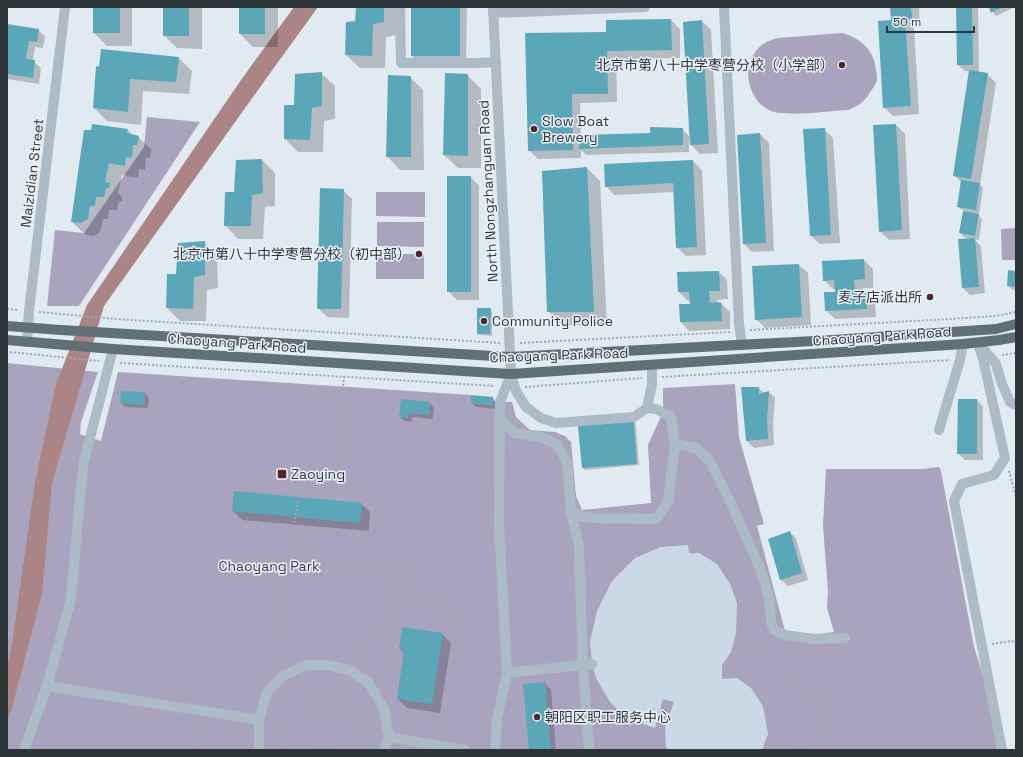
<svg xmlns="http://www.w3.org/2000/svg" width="1023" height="757" viewBox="0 0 1023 757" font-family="'Space Grotesk','Noto Sans SC',sans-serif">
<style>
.green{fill:#aaa3be}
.plaza{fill:#cbd9e7}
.water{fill:#ab8485}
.shadow{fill:#0003}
.building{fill:#59a7b8}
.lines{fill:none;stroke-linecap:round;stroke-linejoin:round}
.path{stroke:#99aab4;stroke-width:2;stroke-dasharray:2 2;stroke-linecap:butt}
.minor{stroke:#acbbc5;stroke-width:10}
.major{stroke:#5f7177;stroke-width:10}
.poi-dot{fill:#542626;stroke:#eef3f9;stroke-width:1.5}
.labels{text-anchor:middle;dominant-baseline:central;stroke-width:3;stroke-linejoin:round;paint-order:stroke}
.poi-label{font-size:14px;fill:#2c3538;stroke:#eef3f9;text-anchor:start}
.street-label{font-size:14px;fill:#2c3538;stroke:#eef3f9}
.park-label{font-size:14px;fill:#3c3253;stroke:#eef3f9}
</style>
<rect width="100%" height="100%" fill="#e2eaf1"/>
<g class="green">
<path d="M842 33C861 38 875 51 876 71 877 74 877 78 877 80 876 85 871 90 869 94 863 103 858 106 848 110 829 111 787 117 771 111 766 109 760 104 757 100 740 77 748 44 778 38Z"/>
<path d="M147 117 200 122 79 306H47L55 230 84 233 144 147Z"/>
<path d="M376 192H425V217L376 216Z"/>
<path d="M377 222H424V247L377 246Z"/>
<path d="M1016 228V260H1002L1001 229Z"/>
<rect x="376" y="254" width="48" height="25"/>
<path d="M7 363 98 372 81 422 80 434 101 441 118 372 471 395V403L493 405V401L512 402 516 417 530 430 555 432 565 436 571 442 576 496 582 510 651 503 648 445 663 412V388L735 384 739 437 764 524 757 526 785 631 812 635 834 632 827 608 828 591 823 526 826 469H923L939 467 941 471 974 647 1007 750H7Z"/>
</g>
<path class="plaza" d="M688 545 689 553H699L717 564 730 584 737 603 736 633 731 652 722 665V679L737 678 751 688 763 706 768 734 762 750H668L666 747 665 727 674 702 663 699 655 728 626 718 610 702 596 678 592 664 590 642 597 611 612 581 635 558 661 547Z"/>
<path class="water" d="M294 7H318L268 76 104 306 52 483 42 594 11 711 7 719V668L12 644 35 482 56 384 87 305 241 80Z"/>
<g class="shadow">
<path d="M94 7H132V46H107L94 33Z"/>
<path d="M164 7H202V49L177 48 164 35Z"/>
<path d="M240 7H278V47H253L240 34Z"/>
<path d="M357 7H396L397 35 386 37 385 68H360L346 55 356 22Z"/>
<path d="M412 7H467L466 63H419L412 56Z"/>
<path d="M891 7H919L920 28H914L919 114 893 116 884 107 892 21Z"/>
<path d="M957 7H978L979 73 987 74 996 83 980 185 983 188 979 214 976 213 982 219 979 240 974 239 981 246 985 293 970 295 963 288 959 240 972 239 964 237 960 233 964 211 958 207 962 183 954 175 970 71H965L958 65Z"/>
<path d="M990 7H1015L996 16Z"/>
<path d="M671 20 680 29V58L616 59 617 102 580 103 581 136 651 134 682 129 689 136V152L586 155 581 150V158L538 159 529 150 607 33Z"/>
<path d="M702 21 711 30 718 153 700 154 691 145Z"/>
<path d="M7 25 38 30 45 36 43 48 35 47 33 61 41 68 39 84 7 79Z"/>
<path d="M179 58 192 71 189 94 143 91 141 125 107 121 94 108 97 67Z"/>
<path d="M321 73 335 86V119L324 121 323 152H298L285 139 294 106Z"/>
<path d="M446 74 467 75 481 89V168H458L444 155Z"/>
<path d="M410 77 423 90 424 170H400L387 156Z"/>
<path d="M896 125 905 134 910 239 889 240 880 231Z"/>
<path d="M824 129 833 138 840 243 820 244 811 236Z"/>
<path d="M128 130 133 136 138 137 152 150 150 158H146L145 170 139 169 138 178 122 175 118 193 122 197V201H119L117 210H109L108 219H103L100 232 94 236 86 235 72 222Z"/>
<path d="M760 134 769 143 774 251 752 252 744 244Z"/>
<path d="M262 160 275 173V206L265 207 263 239H238L225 225 235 193Z"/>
<path d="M693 161 702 170 706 255 686 256 677 247 675 192 614 195 606 186Z"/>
<path d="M587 168 600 181 607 325H561L548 311Z"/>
<path d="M471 177 479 186V300H457L448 291Z"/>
<path d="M343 190 352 199 349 318 327 317 318 308Z"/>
<path d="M204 242 217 255 218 288 207 290 206 321H180L167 308 177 275Z"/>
<path d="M864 260 873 269V288H863V292H866L875 301 876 317 835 319 826 310 836 293V289H833L824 280Z"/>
<path d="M799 265 808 273 811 325 765 328 756 319Z"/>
<path d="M719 272 727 280 728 299 717 300 718 304 721 303 730 312V329L689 331 681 322 680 305H691V301H688L679 292 678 273Z"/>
<path d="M1016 272V290H1013L1008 286Z"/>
<path d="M490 309 492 311V336L480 335 478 334Z"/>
<path d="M742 388H759L764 393 769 392 775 398 773 424 774 445 754 448 747 441Z"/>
<path d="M145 393 149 398 148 408 125 407 121 403Z"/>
<path d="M493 398 497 402V409L476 407 472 403Z"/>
<path d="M402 400 429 403 434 407 433 419 412 417V422L405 421 400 417Z"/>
<path d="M977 400 983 407V460H965L958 453Z"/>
<path d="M635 415 639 465 584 470 583 468Z"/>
<path d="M362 504 370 512 369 531 242 520 233 511Z"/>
<path d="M790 532 796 538 808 580 788 586 781 580 769 540Z"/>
<path d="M442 634 451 643 440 713 407 708 398 699 405 654 400 649Z"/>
<path d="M545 683 551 690 556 750H530Z"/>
</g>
<g class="building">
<rect x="93" y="7" width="27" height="26"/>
<rect x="163" y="7" width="26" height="29"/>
<rect x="239" y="7" width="26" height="27"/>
<path d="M356 7H384V22L373 24 372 56 345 55 346 22 355 21Z"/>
<rect x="411" y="7" width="49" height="49"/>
<path d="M890 7H911L912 19 905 20 911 106 883 108 878 21 891 20Z"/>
<path d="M956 7H972L973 65H957Z"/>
<path d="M989 7H1003L991 13Z"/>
<path d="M671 19 672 50 607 51 608 94H572L573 150 528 151 525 33 606 32V20Z"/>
<path d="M702 20 709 144 690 145 683 22Z"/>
<path d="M7 24 39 29 37 42 29 41 26 59 35 60 33 78 7 74Z"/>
<path d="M101 49 179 57 176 82 130 79 128 112 93 108 96 66 99 67Z"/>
<path d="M969 70 988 73 971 179 953 176Z"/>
<path d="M322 72V106L312 108 310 140 284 139V105H294L295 74Z"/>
<path d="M445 73 468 74V156L443 155Z"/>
<path d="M388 75 411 76V157H386Z"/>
<path d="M92 124 128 129 127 133 139 136 137 145H133L132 158 126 157 125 166 109 163 105 182 110 183 109 188H106L104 197H96L95 206H90L88 219 81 223 71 222 84 130H91Z"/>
<path d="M896 124 902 230 879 232 873 125Z"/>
<path d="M650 127 683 128V145L579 149 581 135 650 133Z"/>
<path d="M825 128 831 235 810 236 803 129Z"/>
<path d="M760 133 766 243 743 244 737 135Z"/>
<path d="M262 159 263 193 252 195 251 226H224L225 192H234L236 160Z"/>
<path d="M693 160 697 247 676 248 673 183 605 187 604 164Z"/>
<path d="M587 167 594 312H547L542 171Z"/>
<rect x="447" y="176" width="24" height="116"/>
<path d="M961 180 980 183 976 210 957 207Z"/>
<path d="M320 188 344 189 341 309H317Z"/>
<path d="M963 211 979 214 975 236 959 233Z"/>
<path d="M975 238 979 287 962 288 958 239Z"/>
<path d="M205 241V275L194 277 193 309 166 308 167 274H176L178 243Z"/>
<path d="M864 259 865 279 854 280 855 291H866L867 309 825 311 824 292H835L834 280 823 281 822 261Z"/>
<path d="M799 264 802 317 755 320 752 266Z"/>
<path d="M1008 270 1016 271V287L1007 286Z"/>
<path d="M719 271 720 291H709L710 303 721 302 722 321 680 322 679 304H690L689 292H678L677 272Z"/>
<path d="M477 308H491L490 334H477Z"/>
<path d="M741 387H759V394L769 391 767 417 768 439 746 441Z"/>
<path d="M121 391 145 392 144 405 120 403Z"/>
<path d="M471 395 493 397V405L471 403Z"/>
<path d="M401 399 430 402 429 415 408 413V418L399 417Z"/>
<path d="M958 399H977V454H957Z"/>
<path d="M633 413 637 464 582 468 577 417Z"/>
<path d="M234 491 362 503 360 523 232 511Z"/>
<path d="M790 531 802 573 780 580 768 539Z"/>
<path d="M402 627 443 633 432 704 397 699 404 650 399 649Z"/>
<path d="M545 682 551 750H529L523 684Z"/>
</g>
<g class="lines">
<g class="path">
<path d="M7 309 19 310"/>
<path d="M39 312 116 319 500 343"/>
<path d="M750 330 950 319 995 316 1016 312"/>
<path d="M520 343 730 332"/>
<path d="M10 352 99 361"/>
<path d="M1002 355 1016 353"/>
<path d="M120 363 494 386"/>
<path d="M662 377 950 360"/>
<path d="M525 387 642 378"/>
<path d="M1009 471 1016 497"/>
<path d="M289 556 332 561 364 567 385 576 432 599 479 633 495 641"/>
<path d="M992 644 1012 641 1016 642"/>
<path d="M765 652C767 661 770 670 778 676 787 684 799 686 809 691 826 699 829 721 818 736 814 742 804 746 797 750"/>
<path d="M730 654 765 652 771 639"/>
<path d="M353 659 357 638 382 640 390 590 386 582 385 576C392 565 401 563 413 565L417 575 414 590 407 592 398 623 387 693"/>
<path d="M270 673 299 494 333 498 344 376"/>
<path d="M382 683 398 582"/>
<path d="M352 685 341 698 346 703 336 712C326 709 319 709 310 717 306 721 303 728 304 734 304 757 353 756 340 718L363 705H369"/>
<path d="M820 699 834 700 839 699"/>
<path d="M345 702 358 716V735L353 750"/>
<path d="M394 710 434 716 432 733"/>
<path d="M194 719 193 741 195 750"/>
<path d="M359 736 366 743 377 740"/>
<path d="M288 750 284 744 282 724 289 707 296 702 318 691 334 694 341 699"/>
<path d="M645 750 652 727"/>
</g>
<g class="minor">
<path d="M400 7 401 63H475L496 62"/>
<path d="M493 7 511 374 516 391 526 407 541 418 556 423 634 417 647 408 652 384V365"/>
<path d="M724 7 739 324 742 345"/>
<path d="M493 13 645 7"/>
<path d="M27 342 29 311 65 7"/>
<path d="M978 343 983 359 1005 458 994 475 962 484 954 501 1002 750"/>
<path d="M981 346 996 364 1002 384 1010 402 1016 405"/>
<path d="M647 408 656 409 671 417 675 444 696 448 710 461 732 505 762 573 769 598 771 622 774 630 784 635 815 639 845 638"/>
<path d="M501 421 515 433 542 437 557 445 567 462 571 511 581 516 591 518 656 519 668 502 675 444"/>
<path d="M939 430 960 360 963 344"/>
<path d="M571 511 579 547 583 665 589 750"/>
<path d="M507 673 592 664"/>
<path d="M47 686 259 720"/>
<path d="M389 737 465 750"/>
<path d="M24 750 47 686 71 599 80 496 84 461 113 349"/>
<path d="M259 750V720L267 692 283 676 306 665H327L350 670 368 682 384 709 389 737 384 750"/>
<path d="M495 750 497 719 507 673 499 523 500 402 511 374"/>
</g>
<g class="major">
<path d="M7 326 61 330 510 357 833 340 996 329 1016 324"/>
<path d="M7 340 113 349 511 374 963 344 999 340 1016 337"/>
</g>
</g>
<g class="poi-dot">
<circle cx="842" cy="65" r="4"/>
<circle cx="534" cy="129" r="4"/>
<circle cx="419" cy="254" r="4"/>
<circle cx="930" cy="297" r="4"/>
<circle cx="484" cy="321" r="4"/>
<rect x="277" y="469" width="10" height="10" rx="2"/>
<circle cx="537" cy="717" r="4"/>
</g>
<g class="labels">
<g class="poi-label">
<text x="834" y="65" text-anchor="end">北京市第八十中学枣营分校（小学部）</text>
<text x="542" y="121">Slow Boat<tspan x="542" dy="16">Brewery</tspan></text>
<text x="411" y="254" text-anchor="end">北京市第八十中学枣营分校（初中部）</text>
<text x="922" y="297" text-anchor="end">麦子店派出所</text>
<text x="492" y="321">Community Police</text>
<text x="291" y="474">Zaoying</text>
<text x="545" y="717">朝阳区职工服务中心</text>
</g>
<g class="street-label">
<text transform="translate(32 173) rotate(-83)">Maizidian Street</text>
<text transform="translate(488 191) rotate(-93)">North Nongzhanguan Road</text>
<text transform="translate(882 336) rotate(-4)">Chaoyang Park Road</text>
<text transform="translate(237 343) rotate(4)">Chaoyang Park Road</text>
<text transform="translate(559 355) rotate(-2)">Chaoyang Park Road</text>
</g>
<g class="park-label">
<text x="269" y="566">Chaoyang Park</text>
</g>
</g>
<rect width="1023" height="757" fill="none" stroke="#2c3538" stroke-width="16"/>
<path d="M887 26v6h87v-6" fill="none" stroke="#2c3538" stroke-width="2"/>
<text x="893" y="26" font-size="12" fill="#2c3538" stroke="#eef3f9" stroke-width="3" paint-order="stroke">50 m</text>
</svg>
